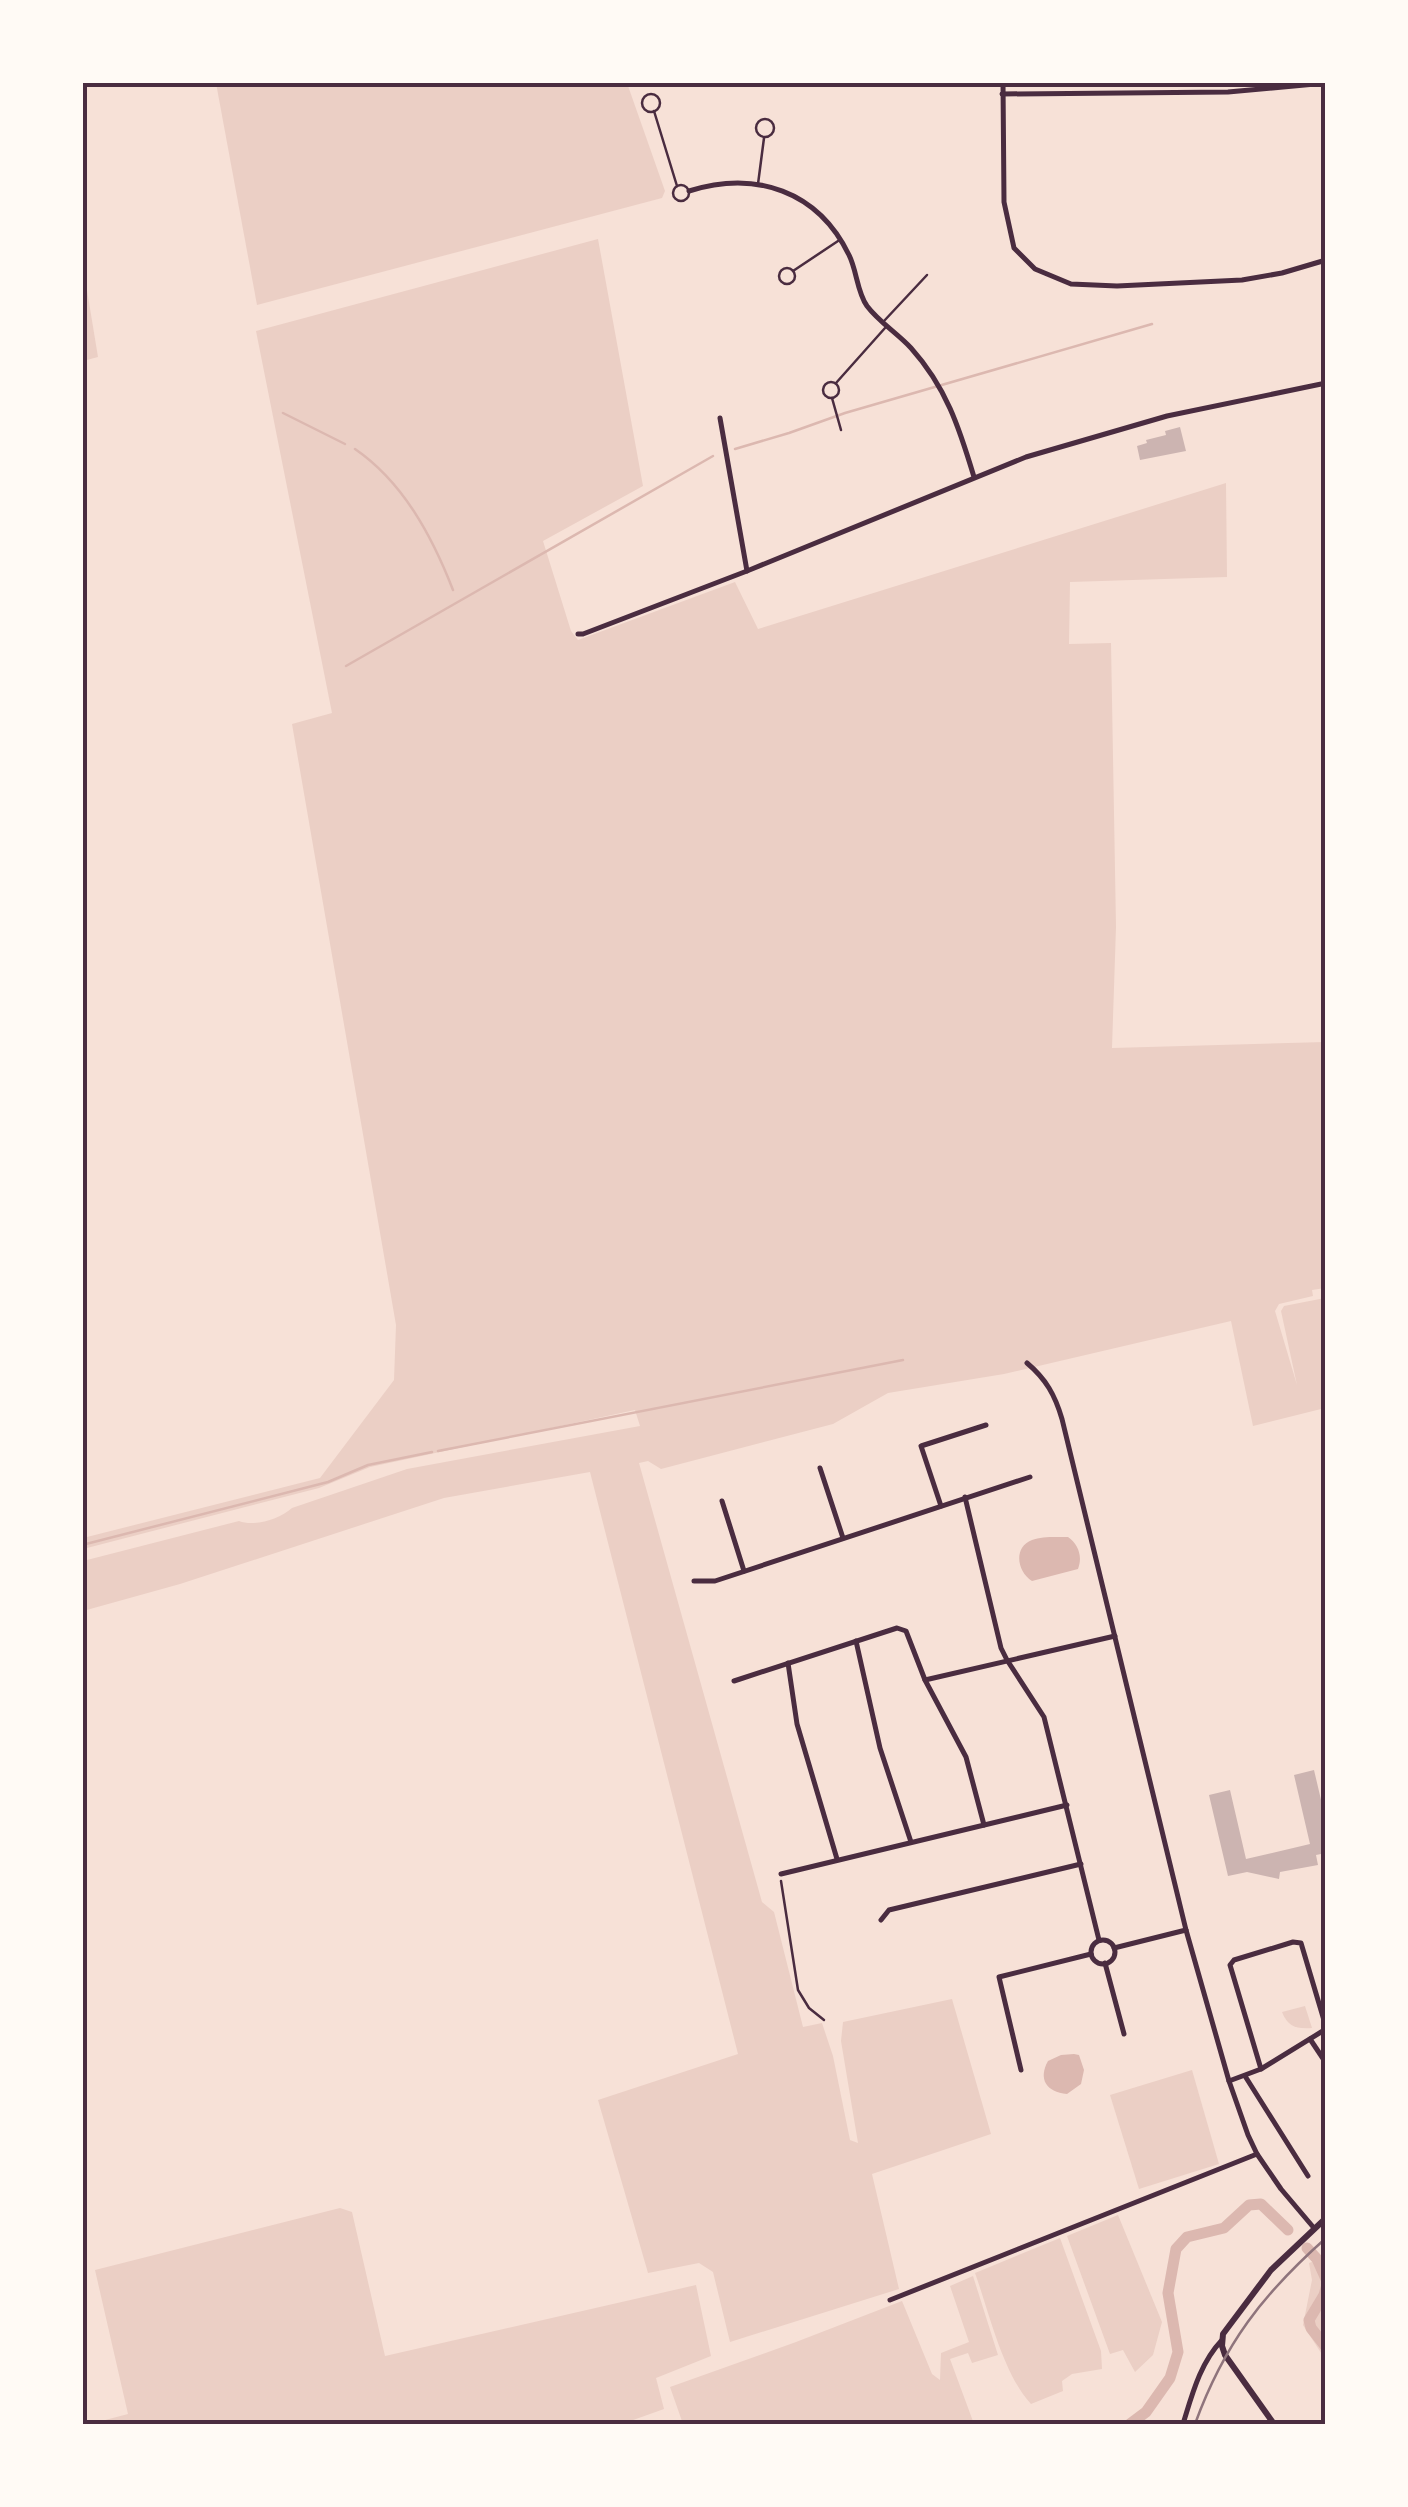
<svg xmlns="http://www.w3.org/2000/svg" width="1408" height="2507" viewBox="0 0 1408 2507" font-family="'Work Sans',sans-serif">
<style>
.green{fill:#ebcfc5}
.water{fill:#dcb8b0}
.lines{fill:none;stroke-linecap:round;stroke-linejoin:round}
.stream{stroke:#dcb8b0;stroke-width:2.5}
.canal{stroke:#dcb8b0;stroke-width:11}
.building{fill:#ccb4b1}
.path{stroke:#4a2c40;stroke-width:2.5}
.service{stroke:#4a2c40;stroke-width:2.5}
.minor{stroke:#4a2c40;stroke-width:5}
.secondary{stroke:#4a2c40;stroke-width:6}
.tram{stroke:#8f747c;stroke-width:2.5}
.neatline{fill:none;stroke:#4a2c40;stroke-width:4}
</style>
<rect width="100%" height="100%" fill="#f7e1d7"/>
<g class="green">
<path d="M216 83H627L665 191 662 198 257 305Z"/>
<path d="M598 239 643 486 543 541 571 631 578 640 735 582 758 629 1226 483 1227 577 1070 582 1069 644 1111 643 1116 927 1112 1048 1325 1042V1288L1312 1290 1313 1296 1279 1304 1275 1311 1297 1385 1281 1311 1284 1306 1325 1298V1408L1253 1426 1231 1321 1004 1374 888 1393 833 1424 661 1469 648 1461 639 1463 762 1902 774 1912 803 2027 822 2023 833 2056 850 2140 858 2143 841 2041 843 2022 952 1999 991 2134 872 2174 899 2289 730 2342 713 2272 699 2263 648 2273 598 2100 738 2054 590 1472 444 1498 180 1584 83 1611V1561L239 1521C254 1527 280 1519 292 1508L407 1469 640 1426 635 1410 370 1467 319 1488 83 1549V1538L320 1478 394 1380 396 1325 292 724 332 713 256 331Z"/>
<path d="M83 266 98 357 83 361H82Z"/>
<path d="M1305 2006 1312 2028C1296 2029 1288 2027 1282 2012Z"/>
<path d="M1192 2070 1219 2164 1139 2189 1110 2095Z"/>
<path d="M340 2208 352 2212 385 2356 696 2285 711 2356 656 2378 664 2409 622 2424H90L128 2414 95 2270Z"/>
<path d="M1118 2215 1162 2322 1153 2355 1135 2372 1123 2350 1110 2354 1067 2236Z"/>
<path d="M1060 2238 1101 2351 1102 2369 1072 2374 1062 2381 1063 2391 1031 2404C1003 2374 989 2312 975 2273Z"/>
<path d="M1325 2257H1326L1325 2359 1303 2325 1312 2280 1309 2263Z"/>
<path d="M973 2276 998 2355 972 2363 968 2353 950 2359 974 2424H683L670 2387 796 2342 902 2301 932 2374 940 2380 941 2353 969 2342 950 2286Z"/>
</g>
<g class="water">
<path d="M1068 1537C1078 1544 1083 1556 1078 1569L1032 1581C1017 1572 1013 1547 1032 1540 1042 1536 1057 1537 1068 1537Z"/>
<path d="M1074 2054 1079 2055 1084 2070 1081 2084 1067 2094C1046 2092 1038 2079 1048 2061L1061 2055Z"/>
</g>
<g class="lines">
<g class="stream">
<path d="M283 413 345 444"/>
<path d="M355 449C403 482 432 536 453 590"/>
<path d="M735 449 789 433 845 413 1152 324"/>
<path d="M346 666 713 456"/>
<path d="M438 1451 903 1360"/>
<path d="M82 1545 328 1482 368 1465 432 1452"/>
</g>
<g class="canal">
<path d="M1307 2248 1317 2259 1326 2279"/>
<path d="M1326 2288 1324 2295 1309 2320 1311 2328 1326 2347"/>
<path d="M1130 2424 1146 2412 1170 2378 1178 2352 1168 2293 1176 2249 1187 2237 1224 2228 1249 2205 1261 2204 1288 2230"/>
</g>
</g>
<g class="building">
<path d="M1180 427 1186 451 1140 460 1137 446 1147 443 1146 440 1166 435 1165 431Z"/>
<path d="M1314 1770 1326 1821V1853L1316 1855 1318 1865 1280 1872 1279 1879 1247 1872 1228 1876 1209 1795 1230 1790 1246 1859 1310 1844 1294 1775Z"/>
</g>
<g class="lines">
<path class="path" d="M781 1881 798 1990 809 2008 824 2020"/>
<g class="service">
<circle cx="651" cy="103" r="9"/>
<path d="M654 111 677 186"/>
<circle cx="765" cy="128" r="9"/>
<path d="M758 184 764 138"/>
<circle cx="681" cy="193" r="8"/>
<circle cx="787" cy="276" r="8"/>
<path d="M793 271 838 241"/>
<path d="M884 321 927 275"/>
<circle cx="831" cy="390" r="8"/>
<path d="M836 383 885 328"/>
<path d="M832 398 841 430"/>
</g>
<g class="minor">
<path d="M1003 82 1004 202 1014 248 1035 269 1071 284 1117 286 1242 280 1282 273 1326 260"/>
<path d="M1002 94 1228 92 1326 83"/>
<path d="M689 191C756 170 818 191 849 255 857 271 857 292 867 306 879 322 897 333 911 348 946 387 959 427 974 477"/>
<path d="M720 418 747 571"/>
<path d="M578 634H583L747 571 1026 457 1167 416 1326 383"/>
<path d="M1027 1363C1046 1379 1055 1395 1062 1419L1186 1930 1229 2081 1248 2135 1257 2154 1281 2189 1314 2228"/>
<path d="M820 1468 843 1538"/>
<path d="M965 1497 1001 1648 1007 1660 1044 1717 1099 1940"/>
<path d="M722 1501 744 1571"/>
<path d="M941 1506 921 1446 986 1425"/>
<path d="M694 1581H715L1030 1477"/>
<path d="M856 1641 880 1748 911 1842"/>
<path d="M788 1663 797 1724 837 1859"/>
<path d="M925 1680 1115 1636"/>
<path d="M734 1681 897 1628 906 1631 925 1680 966 1757 984 1825"/>
<path d="M781 1874 1067 1805"/>
<path d="M881 1920 889 1910 1081 1864"/>
<circle cx="1103" cy="1952" r="12"/>
<path d="M1114 1948 1186 1930"/>
<path d="M1105 1963 1124 2034"/>
<path d="M1310 2039 1326 2063"/>
<path d="M1261 2069 1230 1965 1234 1960 1293 1942 1301 1943 1326 2027"/>
<path d="M1021 2070 999 1977 1091 1954"/>
<path d="M1245 2076 1308 2176"/>
<path d="M1229 2081 1261 2069 1326 2029"/>
<path d="M890 2300 1257 2154"/>
<path d="M1183 2424C1192 2395 1200 2363 1222 2340"/>
</g>
<path class="secondary" d="M1274 2424 1225 2355 1222 2346 1223 2334 1271 2270 1326 2218"/>
<path class="tram" d="M1195 2424C1224 2344 1263 2294 1326 2238"/>
</g>
<rect width="1408" height="2507" fill="none" stroke="#fffaf5" stroke-width="170"/>
<rect x="85" y="85" width="1238" height="2337" class="neatline"/>
</svg>
